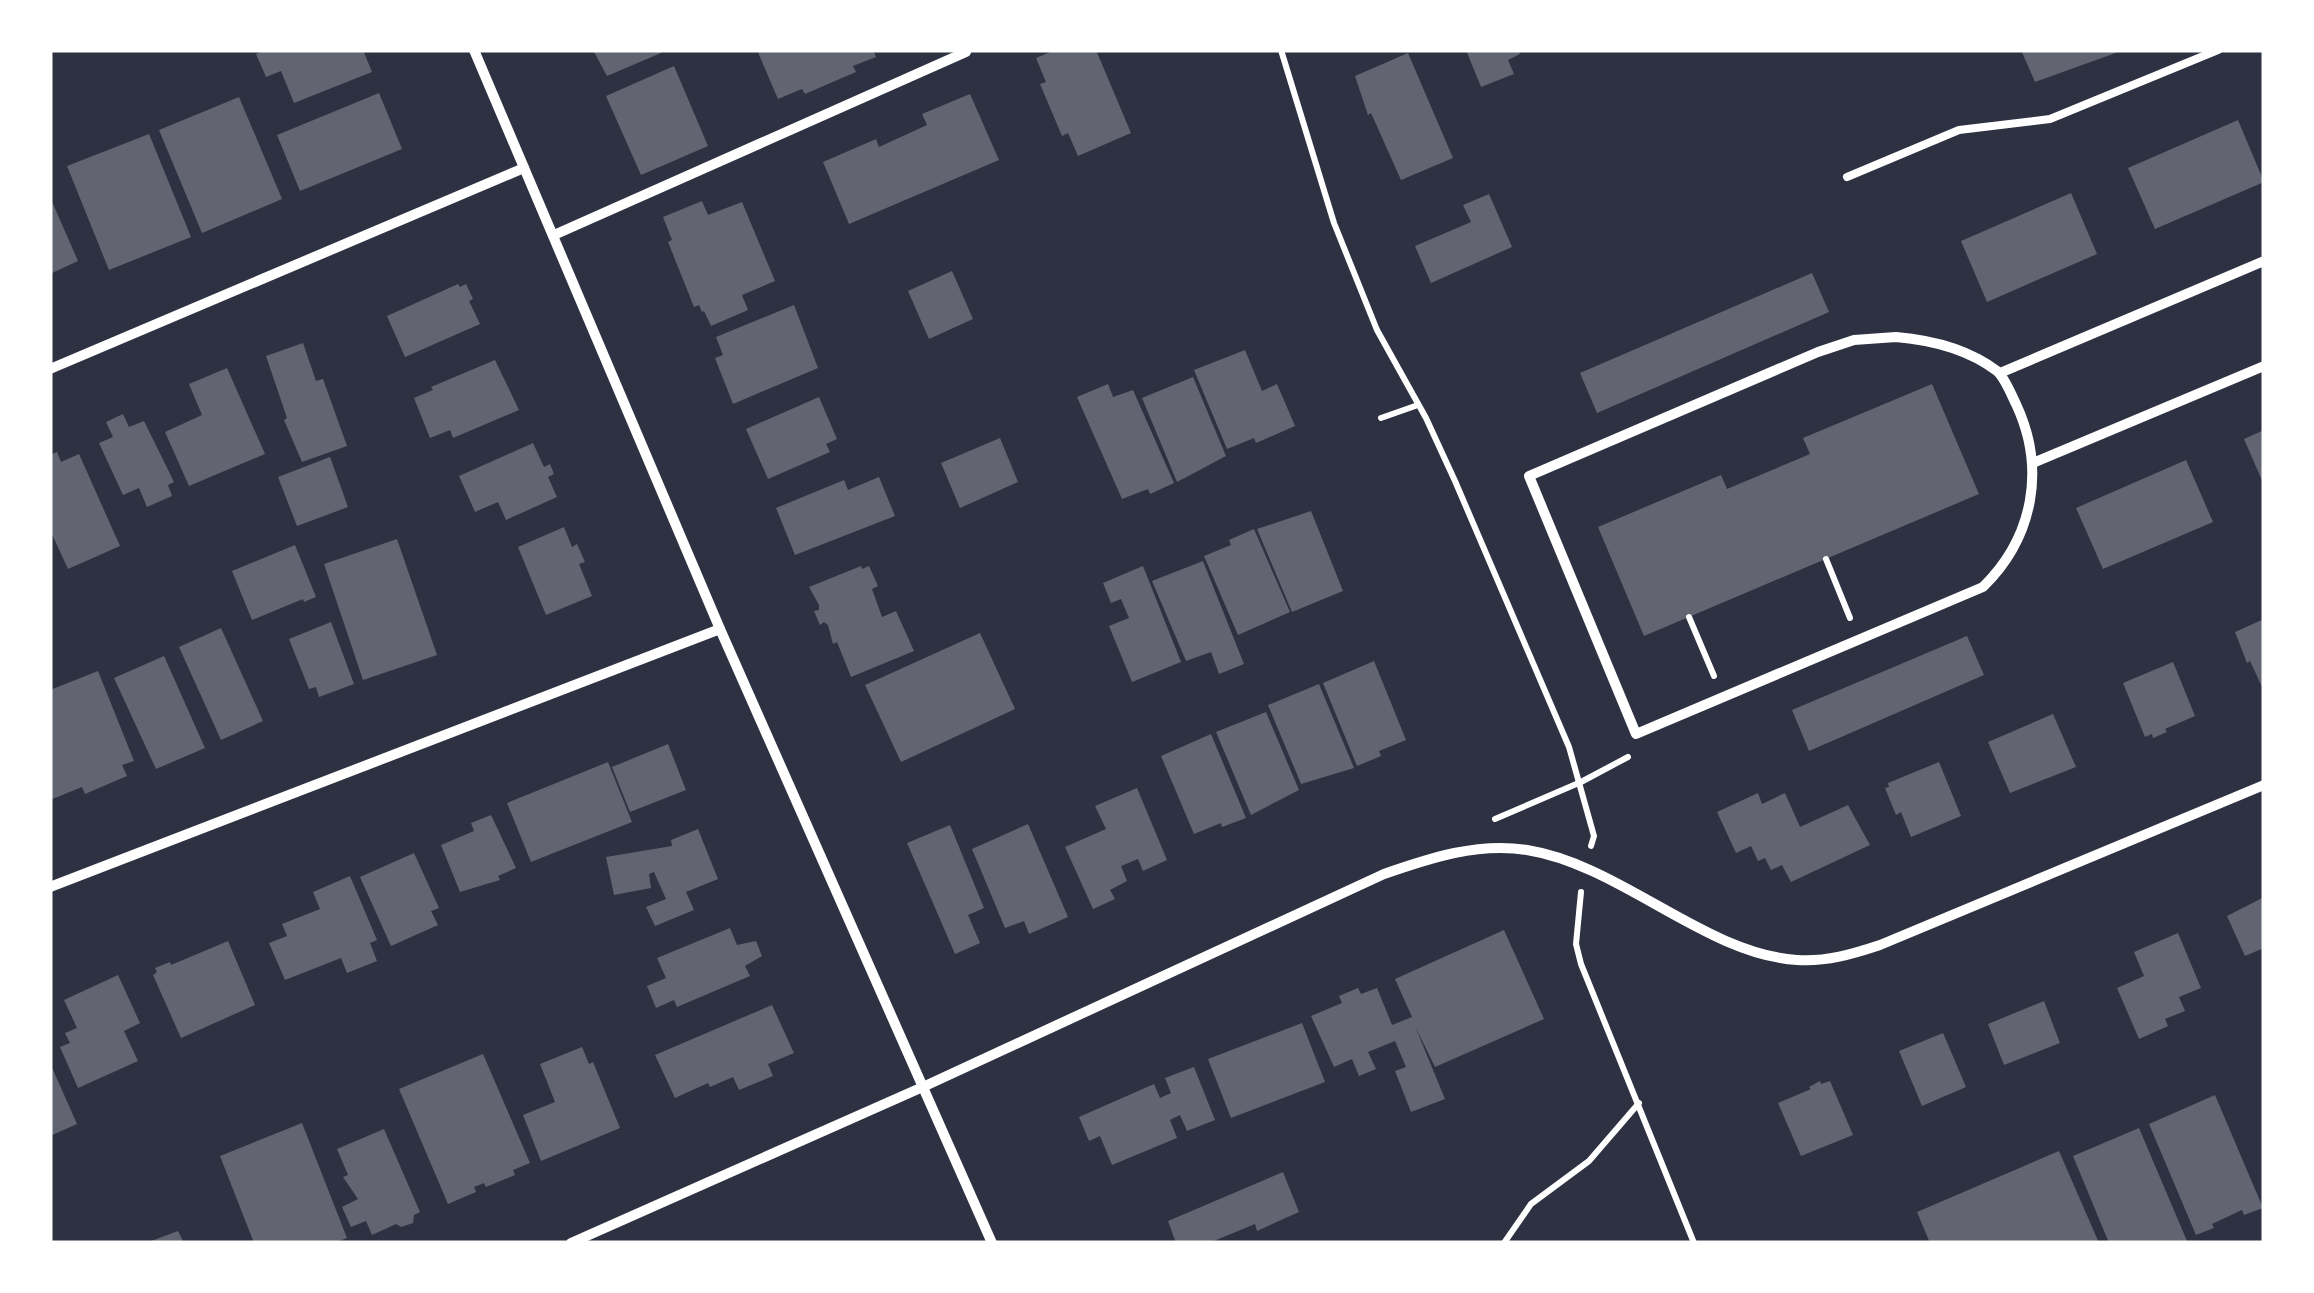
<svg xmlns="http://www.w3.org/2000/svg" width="2314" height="1293" viewBox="0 0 2314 1293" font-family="Lora,serif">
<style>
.building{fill:#626471}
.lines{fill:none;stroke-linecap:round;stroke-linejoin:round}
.path{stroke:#fff;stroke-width:6}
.service{stroke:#fff;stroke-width:8}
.minor{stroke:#fff;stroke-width:10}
</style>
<rect width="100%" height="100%" fill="#2d3142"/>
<g class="building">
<path d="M266 50H363L372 72 294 103 281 71 266 77 256 54Z"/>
<path d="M593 50H660L661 53 607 76Z"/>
<path d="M757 50H873L876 57 853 66 856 72 805 94 802 89 778 99Z"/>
<path d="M1055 50H1096L1131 133 1078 156 1068 133 1062 136 1040 84 1046 82 1036 58Z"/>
<path d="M1466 50H1518L1520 54 1508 60 1514 74 1481 87Z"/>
<path d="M2021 50H2124L2035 82Z"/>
<path d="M1408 53 1453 158 1401 180 1371 113 1368 115 1355 76Z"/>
<path d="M674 66 708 146 641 175 606 96Z"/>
<path d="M379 93 402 149 300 191 277 135Z"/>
<path d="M970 94 999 160 849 224 823 162 876 139 879 147 927 125 922 114Z"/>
<path d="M239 97 282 199 202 233 159 130Z"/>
<path d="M2238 120 2264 182 2155 229 2128 168Z"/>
<path d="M149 134 191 237 109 270 67 166Z"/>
<path d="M2071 193 2097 254 1987 302 1961 241Z"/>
<path d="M1489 194 1512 247 1431 283 1415 246 1471 222 1463 205Z"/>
<path d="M50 197 78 261 50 274Z"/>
<path d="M702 201 708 215 742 202 775 281 742 295 748 310 711 326 704 311 702 312 699 305 694 307 668 242 672 240 663 217Z"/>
<path d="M952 271 973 319 929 339 908 291Z"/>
<path d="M1812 273 1829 312 1597 413 1580 373Z"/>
<path d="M458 284 460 287 466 284 473 299 469 301 480 324 405 357 387 316Z"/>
<path d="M794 305 818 368 733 404 715 358 723 355 716 337Z"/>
<path d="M303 343 316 381 323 379 347 446 302 462 284 420 287 418 266 356Z"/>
<path d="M1245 350 1262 391 1277 384 1295 426 1256 443 1254 438 1227 449 1194 370Z"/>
<path d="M495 360 519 410 453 438 450 430 430 438 414 398 433 390 431 387Z"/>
<path d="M227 368 265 454 189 486 165 432 202 415 189 384Z"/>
<path d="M1193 377 1226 456 1177 482 1142 398Z"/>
<path d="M1108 384 1113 397 1133 390 1174 483 1150 494 1148 489 1122 499 1077 397Z"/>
<path d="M1932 384 1979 494 1644 636 1598 527 1721 475 1727 489 1810 454 1803 438Z"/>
<path d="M819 397 837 439 826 444 830 452 768 479 746 429Z"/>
<path d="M123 414 129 427 144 421 174 482 168 485 172 496 147 507 139 488 123 495 99 443 113 437 106 422Z"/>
<path d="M2264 430V485L2244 439Z"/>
<path d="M1000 438 1018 482 960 508 941 463Z"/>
<path d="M533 443 544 467 550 464 554 474 548 477 557 497 506 520 498 502 475 512 459 476Z"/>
<path d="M57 452 61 462 79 454 120 546 68 569 50 530V455Z"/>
<path d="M330 457 348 507 297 526 278 477Z"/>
<path d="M2186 460 2213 522 2103 569 2076 508Z"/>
<path d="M879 477 895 516 795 555 776 508 844 480 848 490Z"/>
<path d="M1311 511 1343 591 1292 612 1257 529Z"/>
<path d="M564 527 572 547 577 544 585 562 579 564 592 596 546 615 518 547Z"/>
<path d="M1254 529 1290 612 1238 635 1204 556 1231 545 1229 540Z"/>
<path d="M397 539 437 655 363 680 324 564Z"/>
<path d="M295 545 316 597 304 602 303 599 252 620 232 571Z"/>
<path d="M1203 561 1244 664 1219 674 1211 652 1186 661 1152 581Z"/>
<path d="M861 566 862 569 869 566 878 586 872 589 882 617 896 611 914 651 851 677 837 642 833 644 828 625 824 622 820 625 814 611 819 610V605L809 587Z"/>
<path d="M1143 566 1181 662 1132 682 1109 626 1129 618 1121 599 1111 603 1103 583Z"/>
<path d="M2264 619V691L2250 661 2247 663 2235 632Z"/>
<path d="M331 622 354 684 319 697 316 687 309 689 289 639Z"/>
<path d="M221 628 263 721 221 740 179 647Z"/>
<path d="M980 633 1015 709 901 762 865 685Z"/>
<path d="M1967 636 1984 675 1809 751 1792 710Z"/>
<path d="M164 656 205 748 156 769 114 678Z"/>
<path d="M1374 661 1406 740 1379 751 1381 756 1357 766 1323 683Z"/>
<path d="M2173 662 2195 716 2165 729 2167 732 2153 738 2152 734 2145 737 2123 683Z"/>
<path d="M98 671 134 761 122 765 127 776 85 794 82 787 50 800V690Z"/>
<path d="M1319 684 1354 768 1301 784 1268 705Z"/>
<path d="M1266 712 1299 790 1251 815 1216 732Z"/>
<path d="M2053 714 2076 767 2010 793 1988 742Z"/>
<path d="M1211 734 1246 818 1222 827 1221 823 1194 834 1161 756Z"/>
<path d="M668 744 686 790 630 812 612 767Z"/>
<path d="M608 762 632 822 531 862 507 803Z"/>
<path d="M1939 762 1961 816 1911 837 1901 812 1896 815 1885 788 1889 787 1888 783Z"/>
<path d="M1137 788 1167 860 1143 871 1138 859 1121 866 1127 881 1110 890 1115 899 1093 909 1065 847 1106 829 1095 806Z"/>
<path d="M1758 793 1762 804 1785 793 1800 827 1848 805 1870 845 1791 882 1782 865 1771 870 1765 858 1758 861 1751 846 1736 853 1717 812Z"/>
<path d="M491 815 516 868 498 876 500 880 460 892 441 845 474 831 471 823Z"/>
<path d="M1028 824 1068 917 1029 934 1024 921 1005 928 972 849Z"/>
<path d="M950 825 984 908 968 915 980 943 955 954 907 843Z"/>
<path d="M698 829 718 879 686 892 694 910 655 926 646 907 666 899 654 872 649 874 651 888 614 895 606 857 672 846 671 840Z"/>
<path d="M414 853 439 908 431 911 438 925 391 946 360 877Z"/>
<path d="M350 876 377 940 370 943 377 961 347 973 341 958 285 980 269 943 287 936 282 924 320 909 313 892Z"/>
<path d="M2264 897V948L2245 956 2227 916Z"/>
<path d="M730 928 737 945 756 941 762 956 745 966 750 976 677 1007 674 1000 656 1008 647 986 666 978 657 958Z"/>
<path d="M1504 930 1544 1019 1435 1067 1415 1026 1445 1099 1411 1112 1395 1071 1406 1067 1395 1041 1368 1052 1376 1069 1359 1076 1352 1059 1334 1067 1311 1016 1342 1003 1339 996 1358 988 1361 994 1377 988 1392 1025 1412 1017 1395 979Z"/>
<path d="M2178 933 2201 988 2179 997 2185 1011 2165 1019 2168 1026 2139 1039 2117 988 2144 976 2134 952Z"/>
<path d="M228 941 255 1005 181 1038 153 975 157 972 155 968 170 962 171 965Z"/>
<path d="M118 975 140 1023 124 1031 138 1061 78 1088 60 1047 70 1043 65 1033 77 1028 64 1000Z"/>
<path d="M2044 1001 2060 1043 2004 1065 1988 1024Z"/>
<path d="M772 1005 794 1053 768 1064 773 1076 739 1090 733 1077 710 1087 708 1083 675 1098 655 1055Z"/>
<path d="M1302 1023 1325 1082 1231 1118 1208 1059Z"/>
<path d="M1943 1033 1966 1087 1922 1106 1899 1051Z"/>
<path d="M582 1047 589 1064 593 1062 620 1128 541 1161 523 1115 555 1102 540 1064Z"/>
<path d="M483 1054 530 1163 513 1170 515 1175 486 1187 484 1183 474 1187 476 1192 448 1204 399 1089Z"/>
<path d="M50 1063 77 1124 50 1136Z"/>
<path d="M1194 1067 1215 1120 1187 1131 1180 1115 1170 1120 1177 1138 1112 1165 1100 1136 1089 1141 1079 1117 1154 1084 1160 1098 1171 1093 1165 1078Z"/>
<path d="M1820 1081 1821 1084 1830 1081 1853 1135 1801 1156 1778 1103 1811 1089 1809 1087Z"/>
<path d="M2215 1095 2263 1208 2244 1215 2242 1210 2212 1224 2214 1228 2196 1235 2149 1124Z"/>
<path d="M302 1123 347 1238 334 1243H254L220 1156Z"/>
<path d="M2139 1128 2187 1241 2183 1243H2109L2073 1156Z"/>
<path d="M384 1129 420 1212 414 1215 413 1223 401 1227 396 1224 372 1235 366 1221 351 1227 342 1207 358 1199 343 1177 348 1175 337 1149Z"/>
<path d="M2059 1151 2099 1243H1930L1917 1212Z"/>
<path d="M1283 1172 1299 1212 1257 1231 1255 1224 1209 1243H1176L1168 1221Z"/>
<path d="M178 1231 184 1243H146Z"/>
</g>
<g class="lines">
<g class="path">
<path d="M1281 50 1334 223 1377 330 1426 418 1455 481 1569 747 1594 836 1591 846"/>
<path d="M1381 418 1418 405"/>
<path d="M1826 559 1850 618"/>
<path d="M1689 617 1714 676"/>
<path d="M1495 819 1581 782 1628 757"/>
<path d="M1581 892 1576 944 1581 964 1694 1243"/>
<path d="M1504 1243 1531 1204 1589 1161 1639 1103"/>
</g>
<path class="service" d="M1847 177 1959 130 2050 119 2218 50"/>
<g class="minor">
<path d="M474 50 720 629 992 1243"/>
<path d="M554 235 966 52"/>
<path d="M1896 337C1931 340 1968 349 1997 371 2005 378 2011 394 2016 404 2046 468 2034 537 1983 587L1636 734 1529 476 1818 352 1854 340Z"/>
<path d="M50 369 524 168"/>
<path d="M2000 373 2264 261"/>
<path d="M2033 463 2264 366"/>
<path d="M50 887 720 629"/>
<path d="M571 1243 925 1086 1384 874C1430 858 1478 842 1527 850 1621 865 1705 954 1797 960 1826 962 1853 954 1880 945L2264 785"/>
</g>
</g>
<rect width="2314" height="1293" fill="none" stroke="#ffffff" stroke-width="105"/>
</svg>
